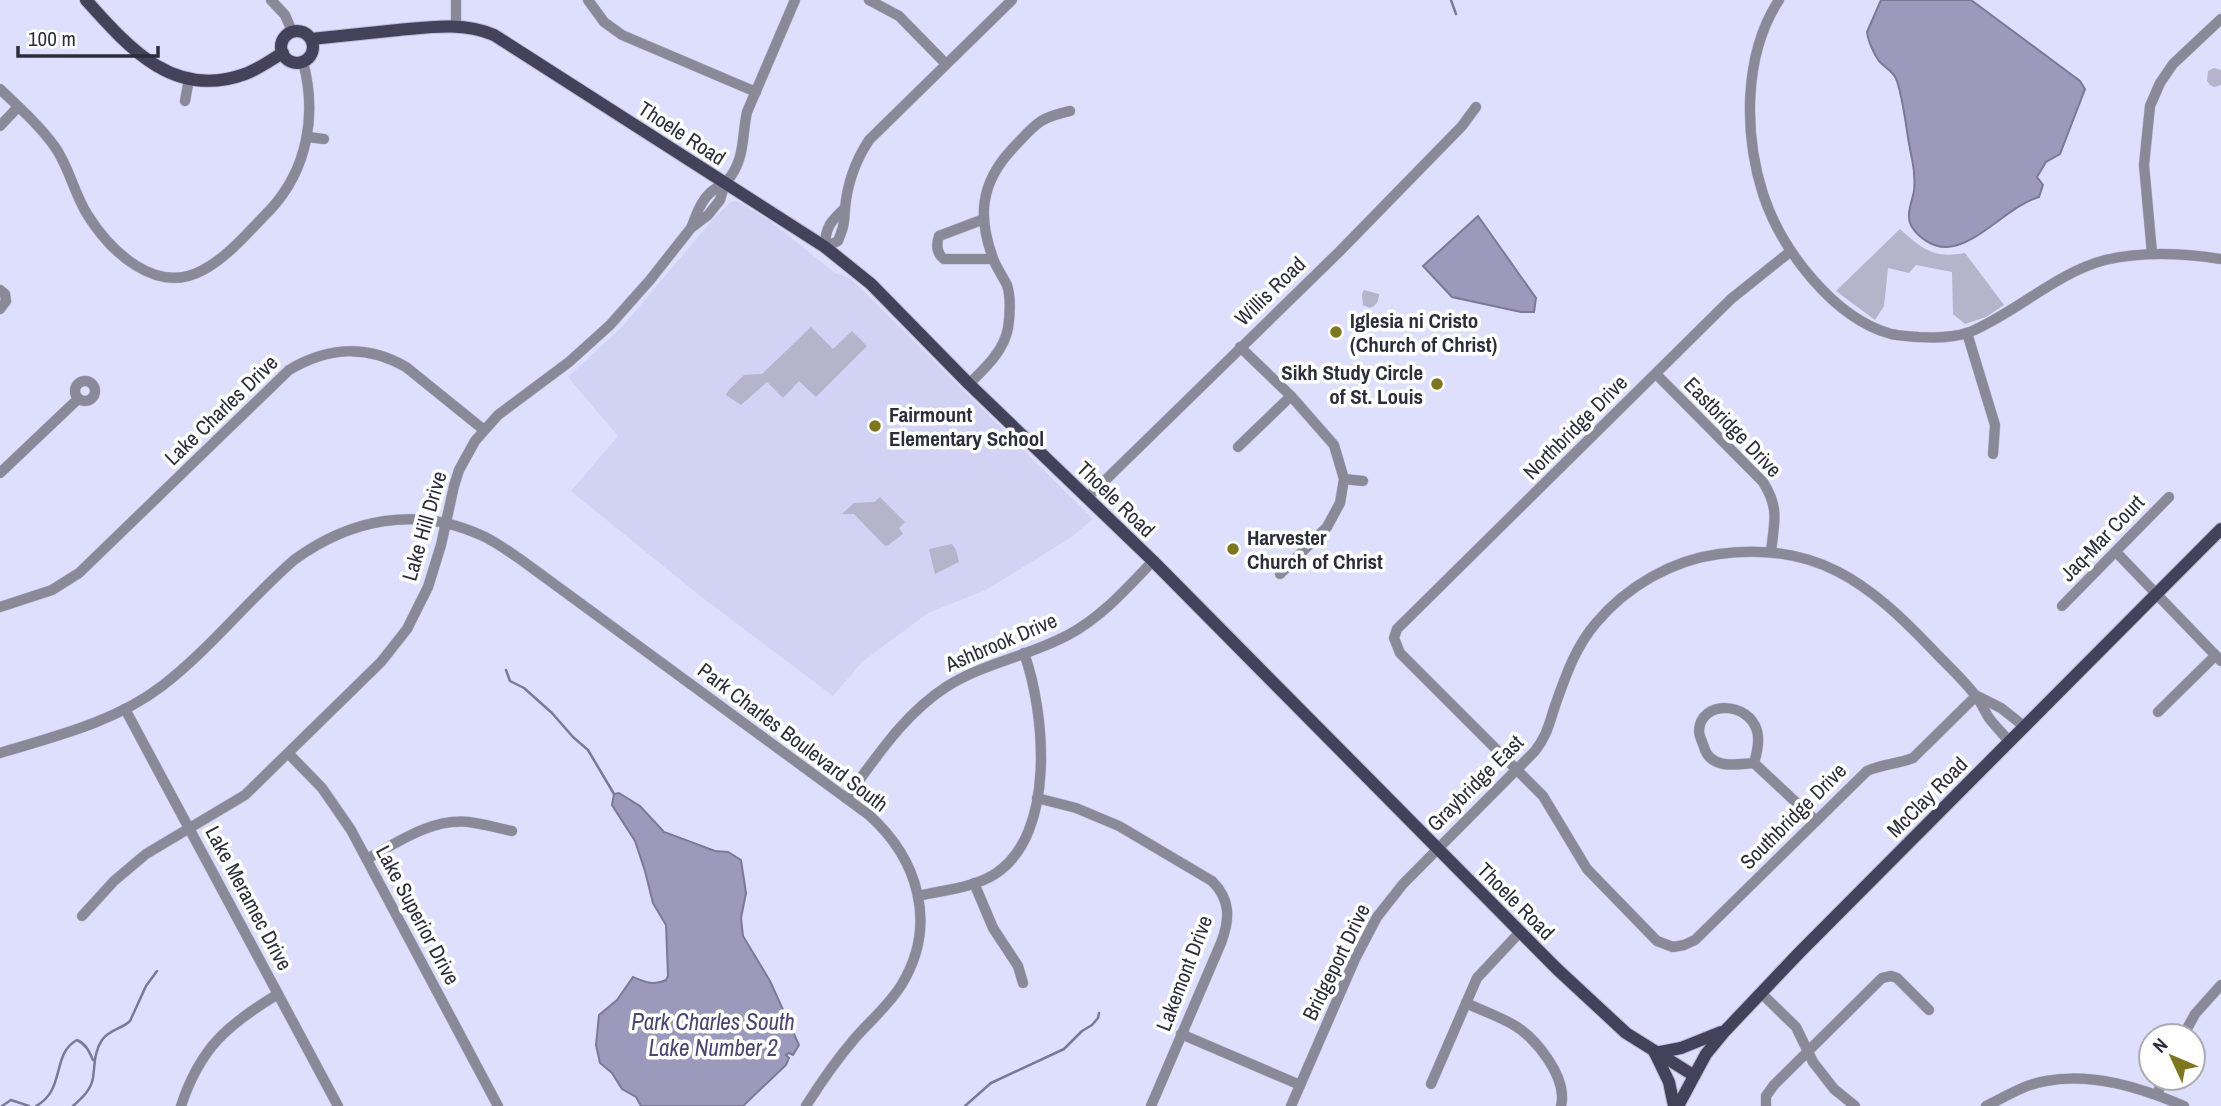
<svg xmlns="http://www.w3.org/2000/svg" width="2221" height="1106" viewBox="0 0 2221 1106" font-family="'Archivo Narrow',sans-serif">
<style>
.built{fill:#d2d2f4}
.green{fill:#b4b4cb}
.water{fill:#9b9abd;stroke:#7a7996;stroke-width:2}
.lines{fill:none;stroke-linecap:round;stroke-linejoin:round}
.stream{stroke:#7a7996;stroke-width:2.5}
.minor-casing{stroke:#bbbbd5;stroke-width:11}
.major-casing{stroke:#bbbbd5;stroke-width:14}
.minor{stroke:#898998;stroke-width:10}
.major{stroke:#42425a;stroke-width:12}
.poi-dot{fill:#7d771b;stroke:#fff;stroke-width:2.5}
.labels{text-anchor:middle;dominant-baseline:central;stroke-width:7;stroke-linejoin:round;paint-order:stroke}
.street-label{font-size:21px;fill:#2d2d3b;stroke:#fff}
.poi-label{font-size:21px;font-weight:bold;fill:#2d2d3b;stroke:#fff;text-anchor:start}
.water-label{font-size:23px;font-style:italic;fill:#484576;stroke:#fff}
</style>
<rect width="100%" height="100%" fill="#dedffc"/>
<path class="built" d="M737 201 770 221 835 273 850 278 1093 519 1070 538 986 590 928 613 862 662 833 696 699 595 571 491 618 436 568 377 622 327 714 218 731 202Z"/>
<g class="green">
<path d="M2214 68 2221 70V85L2214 87 2210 85 2207 81 2208 71Z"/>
<path d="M1900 229C1922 249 1934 259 1965 253L2004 305 1986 317 1965 324 1953 314 1952 272 1916 265 1909 273 1888 268 1884 306 1875 320 1836 291Z"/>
<path d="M1364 290 1379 294C1379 301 1376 306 1370 308L1363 305 1362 294Z"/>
<path d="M811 327 833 349 852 331 867 346 816 397 799 381 783 398 767 382 741 405 726 395 728 391 744 375 762 374Z"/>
<path d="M880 497 905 522 899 528 903 534 887 546 884 545 854 514H842L854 503 874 502Z"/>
<path d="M952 544 956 550 959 562 935 574 929 549Z"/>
</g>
<g class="water">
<path d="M1881 0H1971L2080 81 2085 89 2060 154 2046 162 2037 177 2043 185 2039 197C2008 206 1977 246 1947 247 1933 248 1918 237 1912 227 1905 216 1912 202 1914 191 1915 181 1914 168 1912 159 1906 133 1905 106 1897 81 1894 71 1885 68 1879 61 1874 54 1868 41 1867 32Z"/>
<path d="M1478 216 1536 298 1534 312H1521L1452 297 1423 266Z"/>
<path d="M619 793 640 806 664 832 715 851 728 852 741 860 746 893 741 918 743 936 770 981 799 1045 793 1055 789 1053 786 1055 789 1058 786 1065 743 1106H641L636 1097 622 1089 612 1073 600 1063 596 1045 599 1015 617 1000 633 977C645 982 654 986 666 980L668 976 666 925 653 903 645 871 635 841 612 805 614 794Z"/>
</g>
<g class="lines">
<g class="stream">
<path d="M1451 0 1456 14"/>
<path d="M506 670 510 681 524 688 552 713 573 737 588 750 614 794"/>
<path d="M2 1106 11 1100 29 1106"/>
<path d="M36 1106C66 1090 51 1054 77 1040 86 1044 89 1051 93 1060"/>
<path d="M73 1106C82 1098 91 1090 93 1078 95 1064 94 1052 102 1040 110 1029 122 1029 130 1021L146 986 157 971"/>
<path d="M965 1106 991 1083 1064 1049 1082 1031 1092 1025 1098 1018 1099 1013"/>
</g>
<g class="minor-casing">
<g id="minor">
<path d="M271 0 285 15 292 31"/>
<path d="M588 0 604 22 622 35 756 92"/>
<path d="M869 0 899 16 946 64"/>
<path d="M1779 0C1743 55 1744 134 1763 194 1781 249 1833 318 1891 334 1900 336 1909 336 1918 337 1934 338 1954 338 1970 332 2017 312 2056 273 2105 260 2143 251 2183 253 2221 259"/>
<path d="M456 26V0"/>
<path d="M0 89C19 107 40 126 55 147 69 167 74 193 87 214 110 251 156 296 203 270 228 257 250 230 270 210 308 169 317 114 303 62"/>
<path d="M185 101 189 79"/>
<path d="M0 126 18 107"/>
<path d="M308 137 324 139"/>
<path d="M845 208C831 221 825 227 825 247L838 241C844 226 844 224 845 209 847 184 856 160 869 140L1012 0"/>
<path d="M984 219 939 236C936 245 936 253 944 259H993"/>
<path d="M692 226C696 215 701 201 710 193 717 186 725 184 731 176 745 156 742 134 747 112L795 0"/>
<path d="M1791 251 1731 299 1397 629 1394 638 1400 653 1543 796 1587 869 1657 941 1673 947 1684 945 1695 940 1867 771C1882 764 1898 764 1913 758L1976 696"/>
<path d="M2152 253 2144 165 2150 106 2160 83 2173 64 2221 19"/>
<path d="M0 290 5 294 6 301 0 309"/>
<path d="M1967 333 1995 425 1993 454"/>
<path d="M1240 347 1291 396 1334 445 1344 479 1340 503 1327 527 1280 574"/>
<path d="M1656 374 1763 482C1780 509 1774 522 1771 552"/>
<circle cx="85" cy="391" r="10"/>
<path d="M969 384C985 368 1004 351 1008 328 1010 316 1011 297 1007 285 1003 277 998 270 994 261 977 217 980 183 1013 148 1036 124 1038 118 1070 111"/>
<path d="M1238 447 1291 396"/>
<path d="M0 473 78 399"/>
<path d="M1344 479 1363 481"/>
<path d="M1087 498 1339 252 1462 126 1476 107"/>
<path d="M2116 552 2221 661"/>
<path d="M2062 606 2169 497"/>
<path d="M0 607 52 590 79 573 289 370C328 347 366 344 406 367L484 430"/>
<path d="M1977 696 2001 708 2025 727"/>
<path d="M125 709 338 1106"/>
<path d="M2158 712 2215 656"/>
<path d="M0 753C56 736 115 722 162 686 210 649 248 600 294 560 350 519 417 505 483 536 496 542 508 551 520 559L869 815C918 859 938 924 902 984 890 1004 872 1019 856 1037 838 1058 821 1082 806 1106"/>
<path d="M289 754 322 788 351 830 498 1106"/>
<path d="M1754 763C1757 753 1760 741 1757 731 1749 701 1700 700 1699 731 1699 736 1703 743 1704 747 1710 769 1735 765 1754 763L1816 821"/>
<path d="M846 798C876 758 903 715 946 687 984 663 1029 656 1068 635 1102 617 1127 588 1153 561"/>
<path d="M1037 798 1076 808 1119 826 1212 881C1231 900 1230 919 1221 943L1151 1106"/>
<path d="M367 859C398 842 432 818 469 822 484 824 498 828 512 831"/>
<path d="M974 883 993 928 1018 966 1023 983"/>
<path d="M918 896C943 890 973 888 995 874 1057 834 1045 712 1024 653"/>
<path d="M82 916 114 881 146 854 245 795 381 662 407 629 428 587 441 545 454 486 459 470 475 441 498 415 569 362 610 325 650 280 691 228 708 215 720 200 725 183"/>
<path d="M1761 993 1796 1027 1813 1062 1834 1089 1855 1106"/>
<path d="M1466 1003C1481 1010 1498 1016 1512 1024 1536 1037 1568 1078 1561 1106"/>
<path d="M1181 1034 1300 1085"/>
<path d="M2183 1036 2195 1014 2221 985"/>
<path d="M1431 1084 1477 978 1520 932"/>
<path d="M2157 1094 2164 1078"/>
<path d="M181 1106C200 1048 227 1025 278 994"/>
<path d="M1291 1106 1355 959 1377 917 1403 884 1535 751C1548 734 1549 723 1556 703 1566 675 1576 646 1596 623 1626 587 1672 560 1719 554 1815 541 1868 582 1931 648 1946 664 1962 678 1975 695 1981 702 1984 710 1989 718 1995 726 2003 734 2010 742"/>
<path d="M1766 1106V1096L1774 1085 1882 978 1891 976 1897 978 1929 1010"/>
<path d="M1986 1106C2005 1097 2025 1084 2046 1081 2092 1072 2142 1088 2184 1106"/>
</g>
</g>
<g class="major-casing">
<g id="major">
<path d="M86 0C129 48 174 100 245 74 259 69 270 60 283 53"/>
<circle cx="297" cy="47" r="16"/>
<path d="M311 39C340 36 369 33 398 30 431 27 463 22 494 35L825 247 871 284 969 384 1153 561 1557 969 1626 1033 1693 1075"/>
<path d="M1655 1053 1681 1048 1721 1032"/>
<path d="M1655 1053 1669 1082 1674 1106"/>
<path d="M1678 1106 1706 1054 1725 1031 1799 953 2221 529"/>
</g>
</g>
<use href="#minor" class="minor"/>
<use href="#major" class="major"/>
</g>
<g class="poi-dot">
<circle cx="1336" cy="332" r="7"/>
<circle cx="1437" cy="384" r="7"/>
<circle cx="875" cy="426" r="7"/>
<circle cx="1233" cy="549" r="7"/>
</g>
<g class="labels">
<g class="street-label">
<text transform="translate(682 133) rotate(33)">Thoele Road</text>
<text transform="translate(1270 291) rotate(-44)">Willis Road</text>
<text transform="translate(221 410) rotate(-44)">Lake Charles Drive</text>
<text transform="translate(1575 427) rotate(-45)">Northbridge Drive</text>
<text transform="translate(1733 427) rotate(46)">Eastbridge Drive</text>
<text transform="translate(1116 499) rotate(44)">Thoele Road</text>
<text transform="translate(424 526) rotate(-74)">Lake Hill Drive</text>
<text transform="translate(2102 538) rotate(-46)">Jaq-Mar Court</text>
<text transform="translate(1001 642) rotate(-23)">Ashbrook Drive</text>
<text transform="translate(793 737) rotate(37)">Park Charles Boulevard South</text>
<text transform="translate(1475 783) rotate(-45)">Graybridge East</text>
<text transform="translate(1927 797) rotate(-45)">McClay Road</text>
<text transform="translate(1793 816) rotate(-45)">Southbridge Drive</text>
<text transform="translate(249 898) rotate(62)">Lake Meramec Drive</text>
<text transform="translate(1516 901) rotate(45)">Thoele Road</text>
<text transform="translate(418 915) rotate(62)">Lake Superior Drive</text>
<text transform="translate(1336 962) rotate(-64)">Bridgeport Drive</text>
<text transform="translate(1184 973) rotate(-69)">Lakemont Drive</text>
</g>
<g class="poi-label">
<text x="1350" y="320">Iglesia ni Cristo<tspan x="1350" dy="24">(Church of Christ)</tspan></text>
<text x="1423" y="372" text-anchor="end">Sikh Study Circle<tspan x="1423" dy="24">of St. Louis</tspan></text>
<text x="889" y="414">Fairmount<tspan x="889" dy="24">Elementary School</tspan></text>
<text x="1247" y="537">Harvester<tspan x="1247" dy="24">Church of Christ</tspan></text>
</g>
<g class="water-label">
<text x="713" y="1021">Park Charles South<tspan x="713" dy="26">Lake Number 2</tspan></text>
</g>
</g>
<g transform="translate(2172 1057) rotate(314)"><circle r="33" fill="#ffffff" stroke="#ababb1" stroke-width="2"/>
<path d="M0-5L12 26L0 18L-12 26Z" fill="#7d771b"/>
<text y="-10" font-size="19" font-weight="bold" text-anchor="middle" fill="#2d2d3b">N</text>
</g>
<path d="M18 46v10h140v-10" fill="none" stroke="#2d2d3b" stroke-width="3.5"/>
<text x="28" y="46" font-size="21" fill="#2d2d3b" stroke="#ffffff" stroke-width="5" paint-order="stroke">100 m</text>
</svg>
